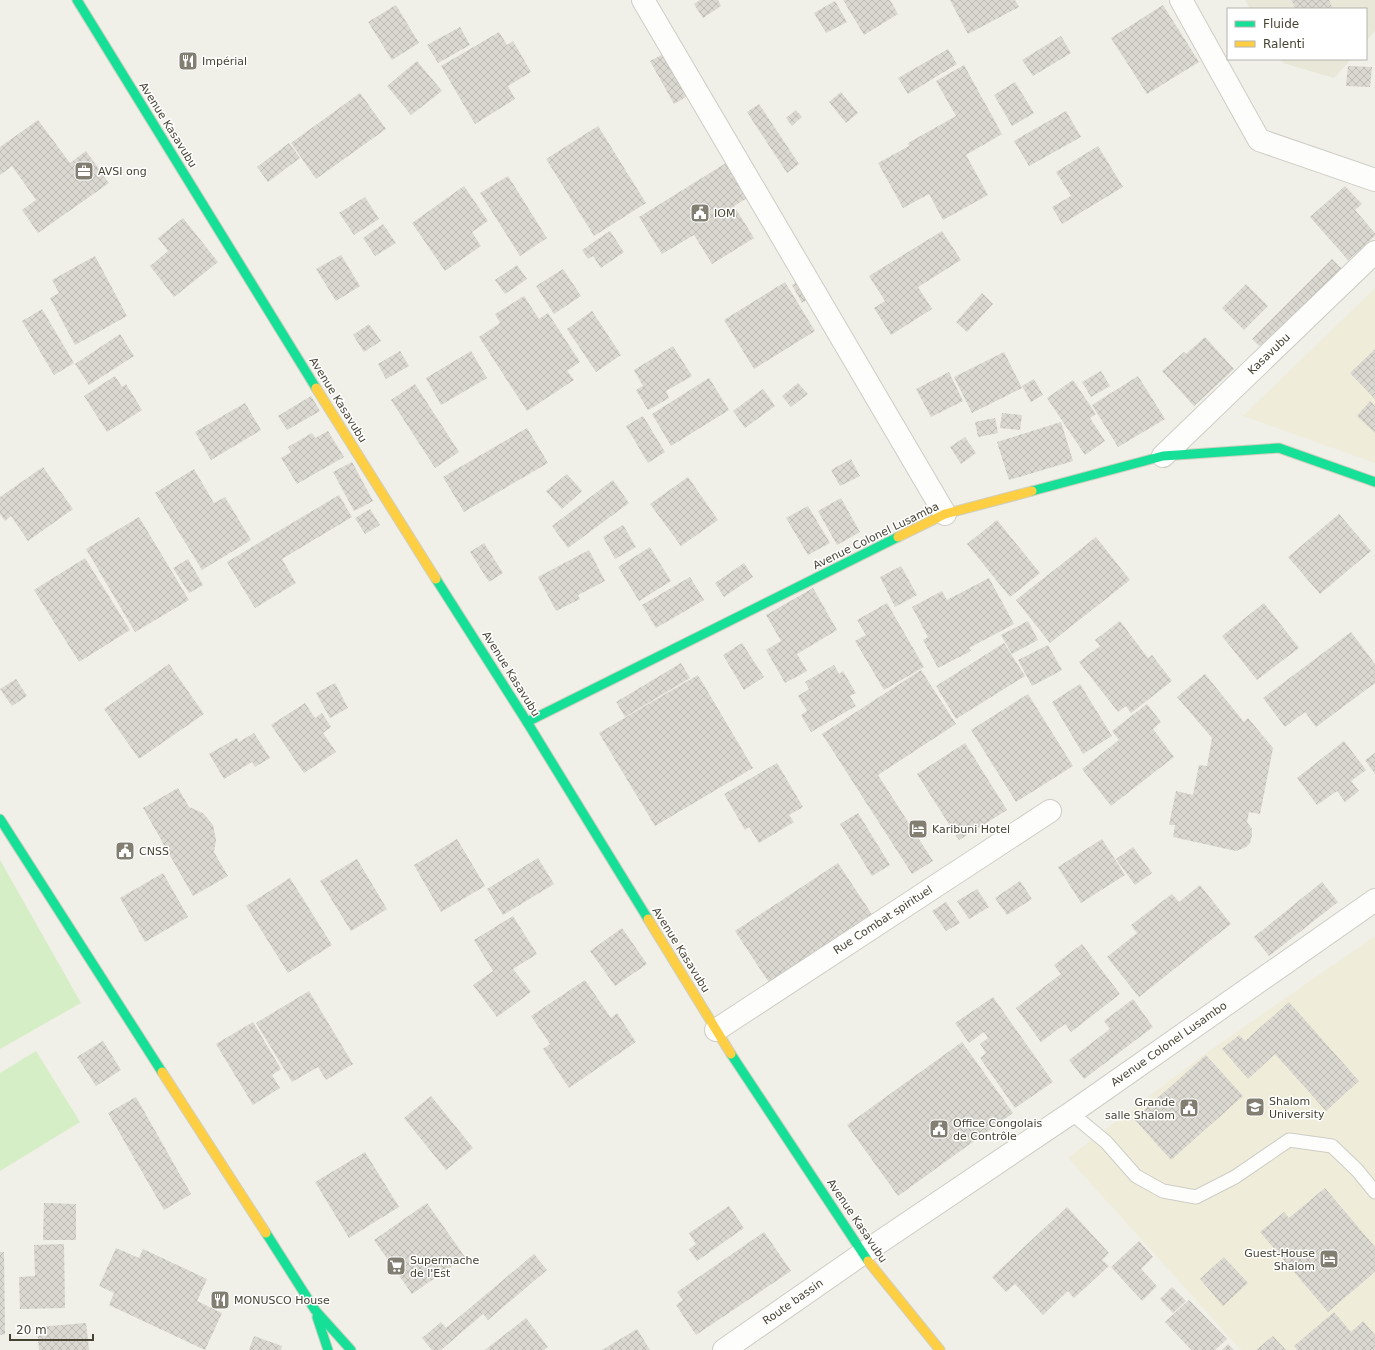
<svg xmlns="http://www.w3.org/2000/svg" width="1375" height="1350" viewBox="0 0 1375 1350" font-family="'DejaVu Sans',sans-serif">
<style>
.residential{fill:#e9e7d8}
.education{fill:#efedd9}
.grass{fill:#d6eec5}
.building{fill:url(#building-cross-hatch)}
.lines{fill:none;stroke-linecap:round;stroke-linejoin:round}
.lane-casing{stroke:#cecdc5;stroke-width:15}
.street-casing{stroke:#cecdc5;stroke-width:24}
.fast-casing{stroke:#d0cfbe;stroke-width:11}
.slow-casing{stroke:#d0cfbe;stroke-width:11}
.lane{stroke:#fdfdfc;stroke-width:13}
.street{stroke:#fdfdfc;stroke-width:22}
.fast{stroke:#16e098;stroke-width:9}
.slow{stroke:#ffcf43;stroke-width:9}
.labels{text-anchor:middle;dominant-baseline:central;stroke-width:3;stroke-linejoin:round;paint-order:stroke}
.poi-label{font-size:11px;fill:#474333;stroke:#fff;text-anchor:start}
.street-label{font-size:11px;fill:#474333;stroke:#fff}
</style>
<defs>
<pattern id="building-cross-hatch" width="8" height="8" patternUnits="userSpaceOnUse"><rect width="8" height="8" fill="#dad8d0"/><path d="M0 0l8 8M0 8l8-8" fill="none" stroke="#bcbbb3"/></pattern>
</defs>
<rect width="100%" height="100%" fill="#f0efe8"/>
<g class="residential">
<path d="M1245 0H1375V31L1366 41V9H1250Z"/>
<path d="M1281 59H1351L1334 78 1283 63Z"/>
</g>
<g class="education">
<path d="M1375 288V463L1243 416Z"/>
<path d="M1375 936V1350H1241L1068 1158 1202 1056Z"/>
</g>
<g class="grass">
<path d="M0 860 81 1003 0 1049Z"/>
<path d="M36 1051 80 1122 0 1171V1073Z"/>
</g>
<g class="building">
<path d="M700 0H718L721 6 703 18 694 4Z"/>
<path d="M843 0H890L898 14 864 35Z"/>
<path d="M950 0H1015L1019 7 968 34Z"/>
<path d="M1291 0H1329L1333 9H1296Z"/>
<path d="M835 1 847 22 826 33 814 13Z"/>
<path d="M396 5 419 43 392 60 368 22Z"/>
<path d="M1163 5 1199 62 1147 94 1111 38Z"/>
<path d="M460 27 470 45 438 63 427 45Z"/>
<path d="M499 32 507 45 513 41 531 72 508 86 515 99 475 124 441 66Z"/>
<path d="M1061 36 1071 53 1033 76 1022 60Z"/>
<path d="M673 49 696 91 674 104 650 61Z"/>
<path d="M948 49 957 64 908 94 898 78Z"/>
<path d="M417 61 442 91 411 115 387 86Z"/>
<path d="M964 65 1002 134 966 155 988 195 943 220 929 194 903 208 878 163 909 146 908 143 956 116 936 81Z"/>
<path d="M1348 66 1372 67 1370 87 1346 86Z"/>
<path d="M1015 82 1034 113 1012 126 994 95Z"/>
<path d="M841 92 858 113 846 123 829 102Z"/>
<path d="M360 93 386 129 316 179 291 143Z"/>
<path d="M759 104 799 164 787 173 747 112Z"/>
<path d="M796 110 802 117 792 126 786 118Z"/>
<path d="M1066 111 1081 137 1029 166 1014 141Z"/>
<path d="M38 120 70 163 86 151 109 183 38 233 22 210 36 200 12 166 0 175V147Z"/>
<path d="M598 126 646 203 594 236 546 159Z"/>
<path d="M289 143 300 158 268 182 257 167Z"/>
<path d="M1098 146 1123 187 1062 224 1052 207 1071 196 1056 172Z"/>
<path d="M726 163 747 198 734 206 754 238 712 264 694 235 662 254 639 217Z"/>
<path d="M508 176 547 238 520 256 480 193Z"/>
<path d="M464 186 488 221 472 232 481 246 445 271 412 223Z"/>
<path d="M1345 186 1362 204 1355 210 1375 233V236L1348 260 1310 217Z"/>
<path d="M365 197 379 219 354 235 339 213Z"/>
<path d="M183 218 218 262 174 297 150 266 168 251 158 238Z"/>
<path d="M383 224 396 243 375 256 363 238Z"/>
<path d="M610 231 624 252 601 268 593 256 588 259 582 250Z"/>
<path d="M942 231 961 260 918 287 932 309 891 335 874 308 885 301 869 276Z"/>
<path d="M341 255 360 286 336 301 316 269Z"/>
<path d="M95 256 127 316 75 345 50 298 59 293 52 280Z"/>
<path d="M1332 259 1348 275 1269 355 1252 339Z"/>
<path d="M517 265 527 279 505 294 495 280Z"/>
<path d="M563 269 581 296 554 314 536 286Z"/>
<path d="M809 275 819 292 802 303 792 285Z"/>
<path d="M785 282 815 331 754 369 724 320Z"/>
<path d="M1246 284 1268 306 1244 330 1222 308Z"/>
<path d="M982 293 993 304 967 332 956 322Z"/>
<path d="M524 296 539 319 548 313 580 362 567 371 574 380 527 411 479 337 500 323 495 314Z"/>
<path d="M42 309 74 363 54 375 22 321Z"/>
<path d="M592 311 621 355 596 372 567 329Z"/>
<path d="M369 324 381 341 364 352 353 335Z"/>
<path d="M120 334 134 356 89 385 75 364Z"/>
<path d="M1205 337 1234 369 1194 406 1162 371 1184 352 1186 354Z"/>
<path d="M673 346 692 376 666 391 669 398 648 410 636 390 643 386 634 370Z"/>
<path d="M1375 349V399L1350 373Z"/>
<path d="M400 351 409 366 386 379 378 364Z"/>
<path d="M471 351 487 378 441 405 426 378Z"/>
<path d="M1004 352 1022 388 972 413 954 377Z"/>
<path d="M1101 371 1110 386 1091 397 1082 382Z"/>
<path d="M949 372 963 401 931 417 916 389Z"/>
<path d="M115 376 122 387 126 384 142 410 107 432 84 396Z"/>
<path d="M1138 376 1165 419 1118 447 1092 405Z"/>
<path d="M709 378 729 410 671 446 652 414Z"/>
<path d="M1034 379 1043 395 1031 402 1022 386Z"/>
<path d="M1073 380 1096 414 1090 418 1105 441 1085 455 1047 398Z"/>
<path d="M798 383 808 394 791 407 782 396Z"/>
<path d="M415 384 459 452 435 468 391 400Z"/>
<path d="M763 389 775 406 745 428 733 411Z"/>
<path d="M311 396 320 411 287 430 278 416Z"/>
<path d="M1370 401 1375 406V433L1357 416Z"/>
<path d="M245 403 261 430 211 460 195 432Z"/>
<path d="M1002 413 1022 415 1020 430 1000 428Z"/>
<path d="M643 416 665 452 648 463 626 426Z"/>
<path d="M995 418 998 433 978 437 975 422Z"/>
<path d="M1061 422 1073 461 1009 480 997 442Z"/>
<path d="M527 428 548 463 464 512 443 477Z"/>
<path d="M328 431 344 457 297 484 281 458 291 452 288 447 312 433 315 438Z"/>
<path d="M965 437 976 453 961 464 950 447Z"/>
<path d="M851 459 860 476 840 486 831 470Z"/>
<path d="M352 462 373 501 354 511 333 472Z"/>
<path d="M43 467 73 509 28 541 11 516 5 521 0 514V497Z"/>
<path d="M194 469 214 503 225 497 251 540 202 570 155 493Z"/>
<path d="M567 474 582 491 562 509 546 491Z"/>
<path d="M688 477 718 520 681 546 650 504Z"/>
<path d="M613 480 629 503 568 548 552 526Z"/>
<path d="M339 495 352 517 282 559 296 583 255 608 227 562Z"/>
<path d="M841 498 860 532 837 545 818 511Z"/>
<path d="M808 506 830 543 808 555 786 518Z"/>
<path d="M370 509 380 525 365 534 355 518Z"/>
<path d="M1339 514 1371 551 1320 594 1288 557Z"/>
<path d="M139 517 189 600 135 632 86 549Z"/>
<path d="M997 520 1040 573 1010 597 967 544Z"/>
<path d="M623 525 636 547 615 559 603 537Z"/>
<path d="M1096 537 1130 580 1050 643 1016 600Z"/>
<path d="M484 543 503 573 489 582 470 552Z"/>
<path d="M650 547 671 581 639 601 618 567Z"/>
<path d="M589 550 605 581 578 595 580 599 556 611 538 577Z"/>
<path d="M85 558 130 630 79 662 34 590Z"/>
<path d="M188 559 203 585 189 593 173 568Z"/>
<path d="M744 563 753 577 724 597 715 583Z"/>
<path d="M901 566 917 595 895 607 880 577Z"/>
<path d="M690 577 704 600 656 628 642 605Z"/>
<path d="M989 578 1014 624 969 648 971 651 938 668 923 640 928 637 912 607 942 591 947 600Z"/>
<path d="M813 588 837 630 797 654 807 671 785 683 766 650 781 641 766 615Z"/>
<path d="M887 603 924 667 884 690 855 641 866 635 857 620Z"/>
<path d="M1264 603 1299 648 1257 680 1222 636Z"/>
<path d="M1028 621 1038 640 1012 654 1001 635Z"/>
<path d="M1120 621 1148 658 1152 655 1172 681 1131 713 1126 706 1118 712 1079 662 1100 646 1095 640Z"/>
<path d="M1351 632 1375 664V683L1316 727 1305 712 1285 727 1263 698Z"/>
<path d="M742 643 764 677 744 690 723 655Z"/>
<path d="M1004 643 1025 676 956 719 936 686Z"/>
<path d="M1048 645 1062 670 1032 686 1018 660Z"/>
<path d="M681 663 690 678 625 717 616 702Z"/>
<path d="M169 664 204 714 139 759 104 709Z"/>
<path d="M834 665 839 674 843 671 856 693 850 696 856 706 811 732 801 715 807 711 798 696 809 689 805 682Z"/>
<path d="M921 670 956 724 878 775 933 861 912 874 822 734Z"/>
<path d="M1205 674 1244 722 1248 718 1273 748 1260 814 1249 812 1247 822 1252 829V835L1250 843 1246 847 1236 851 1173 837 1175 825H1169L1176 791 1193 795 1199 765 1207 766 1212 738 1177 697Z"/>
<path d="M698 675 753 768 655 826 599 733Z"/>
<path d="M16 679 27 696 12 706 0 689Z"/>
<path d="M335 683 348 708 330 718 316 693Z"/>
<path d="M1080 684 1112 736 1083 754 1052 702Z"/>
<path d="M1028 694 1073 766 1016 802 971 730Z"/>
<path d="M305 703 315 718 322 713 331 727 323 733 336 752 304 773 271 725Z"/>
<path d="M1147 704 1161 722 1153 729 1174 757 1111 806 1082 769 1119 740 1112 731Z"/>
<path d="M254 733 270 758 255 767 252 762 224 779 209 754 237 738 239 742Z"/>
<path d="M1344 741 1366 770 1351 781 1359 791 1345 802 1337 791 1317 805 1297 778Z"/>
<path d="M965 743 1007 810 959 840 917 774Z"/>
<path d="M1375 753V774L1365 760Z"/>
<path d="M777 763 803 807 789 815 794 822 759 843 749 827 745 830 724 794Z"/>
<path d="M178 788 189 807 203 813 213 825 216 840 214 852 228 876 193 896 143 808Z"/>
<path d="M858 813 890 865 872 876 840 824Z"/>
<path d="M457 839 485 886 441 912 414 865Z"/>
<path d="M1102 839 1125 875 1081 903 1058 867Z"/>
<path d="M1133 847 1152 873 1135 885 1116 859Z"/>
<path d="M538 858 554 884 503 915 487 889Z"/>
<path d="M357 859 387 909 351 931 320 881Z"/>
<path d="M838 863 873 916 770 984 735 931Z"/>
<path d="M163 873 188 917 145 942 120 898Z"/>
<path d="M290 878 332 945 288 973 246 906Z"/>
<path d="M1020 881 1032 899 1007 915 995 898Z"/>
<path d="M1322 882 1338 902 1269 956 1254 937Z"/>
<path d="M1200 885 1231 924 1139 997 1107 957 1137 933 1131 925 1172 894 1179 902Z"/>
<path d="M977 889 989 907 969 919 957 901Z"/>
<path d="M946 902 960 923 946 931 932 911Z"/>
<path d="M513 916 537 954 513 969 531 992 497 1017 473 985 493 971 474 940Z"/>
<path d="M622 928 647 964 615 986 590 951Z"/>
<path d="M1082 944 1120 994 1071 1032 1065 1024 1041 1042 1016 1008 1061 974 1054 965Z"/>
<path d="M585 980 611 1018 617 1013 636 1042 569 1088 543 1049 550 1044 531 1016Z"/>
<path d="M309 991 353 1064 326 1080 318 1067 292 1082 256 1023Z"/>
<path d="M993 997 1053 1082 1015 1108 980 1058 986 1053 980 1044 988 1038 984 1032 969 1043 955 1023Z"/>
<path d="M1133 999 1153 1027 1084 1079 1069 1060 1110 1029 1104 1021Z"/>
<path d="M1289 1002 1359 1081 1326 1111 1275 1054 1248 1079 1222 1049 1239 1035 1245 1041Z"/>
<path d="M253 1022 281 1069 272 1075 280 1088 253 1105 216 1044Z"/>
<path d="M103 1041 121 1070 96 1086 77 1057Z"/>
<path d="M962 1042 1013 1113 898 1196 847 1125Z"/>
<path d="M1206 1055 1243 1096 1171 1160 1134 1119Z"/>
<path d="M431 1096 473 1148 446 1170 404 1118Z"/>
<path d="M136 1097 191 1194 164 1210 108 1113Z"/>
<path d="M365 1152 399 1207 349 1238 315 1182Z"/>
<path d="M1325 1188 1375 1247V1272L1328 1312 1260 1232 1284 1212 1289 1218Z"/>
<path d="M44 1203 76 1204V1240H43Z"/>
<path d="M427 1203 465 1257 412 1294 374 1240Z"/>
<path d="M729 1206 744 1228 697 1261 689 1249 696 1244 689 1233Z"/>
<path d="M1067 1207 1109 1253 1102 1260 1109 1266 1074 1298 1068 1291 1043 1315 1015 1284 1006 1292 992 1277Z"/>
<path d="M764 1232 791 1271 696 1335 676 1305 683 1300 677 1292Z"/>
<path d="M1139 1241 1153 1257 1141 1269 1157 1286 1142 1301 1111 1267Z"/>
<path d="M64 1244 65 1308 20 1309 19 1277 35 1276 34 1245Z"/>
<path d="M116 1248 139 1258 143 1249 207 1279 197 1301 222 1313 205 1350 109 1305 114 1293 99 1286Z"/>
<path d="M0 1252H4L5 1334 0 1335Z"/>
<path d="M534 1254 547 1270 488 1320 483 1314 441 1350H432L422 1338 441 1322 446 1328Z"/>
<path d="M1224 1257 1248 1283 1223 1306 1200 1279Z"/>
<path d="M1172 1287 1186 1301 1173 1313 1160 1299Z"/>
<path d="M1189 1300 1227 1339 1215 1350H1191L1165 1322Z"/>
<path d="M1334 1312 1351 1332 1363 1321 1375 1335V1350H1297L1294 1346Z"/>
<path d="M526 1318 548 1347 544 1350H485Z"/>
<path d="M86 1323 89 1350H39L37 1327Z"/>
<path d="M637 1329 650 1350H602Z"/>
<path d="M254 1336 282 1346 281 1350H249Z"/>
<path d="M1273 1336 1286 1350H1256Z"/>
<path d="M1228 1344 1234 1350H1222Z"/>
</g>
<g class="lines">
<g class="lane-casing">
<path id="lane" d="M1071 1113 1106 1142 1136 1176 1163 1191 1196 1197 1235 1177 1289 1140 1332 1146 1357 1170 1375 1192"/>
</g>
<g class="street-casing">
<g id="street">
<path d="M643 0 945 514"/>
<path d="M1181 0 1259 140 1375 180"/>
<path d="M1163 456 1375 252"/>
<path d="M716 1030 1050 811"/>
<path d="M724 1350 862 1254 1071 1113 1375 900"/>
</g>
</g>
<g class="fast-casing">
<g id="fast">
<path d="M77 0 316 388"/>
<path d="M1032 491 1163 456 1279 448 1375 482"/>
<path d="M436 579 527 722 648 919"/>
<path d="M527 722 898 537"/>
<path d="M0 819 162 1072"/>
<path d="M731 1054 868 1261"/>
<path d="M266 1233 315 1310 351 1350"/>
<path d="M317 1317 328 1350"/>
</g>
</g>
<g class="slow-casing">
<g id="slow">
<path d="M316 388 436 579"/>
<path d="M898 537 945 514 1032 491"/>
<path d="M648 919 731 1054"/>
<path d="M162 1072 266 1233"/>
<path d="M868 1261 940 1350"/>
</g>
</g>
<use href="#lane" class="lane"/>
<use href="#street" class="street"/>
<use href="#fast" class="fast"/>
<use href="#slow" class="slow"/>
</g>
<defs>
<g id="restaurant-square" transform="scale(1)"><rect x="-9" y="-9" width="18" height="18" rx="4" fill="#827f72" stroke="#fff"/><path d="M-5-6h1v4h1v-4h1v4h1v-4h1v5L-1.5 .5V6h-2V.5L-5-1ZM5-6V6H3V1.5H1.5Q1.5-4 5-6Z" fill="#fff"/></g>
<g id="office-square" transform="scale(1)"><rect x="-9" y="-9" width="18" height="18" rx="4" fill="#827f72" stroke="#fff"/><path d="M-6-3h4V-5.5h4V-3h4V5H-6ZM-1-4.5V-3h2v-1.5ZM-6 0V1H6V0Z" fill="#fff"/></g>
<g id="civic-square" transform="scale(1)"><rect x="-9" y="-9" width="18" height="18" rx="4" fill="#827f72" stroke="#fff"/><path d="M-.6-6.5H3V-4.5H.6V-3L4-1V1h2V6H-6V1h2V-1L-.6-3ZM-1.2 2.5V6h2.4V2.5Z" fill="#fff"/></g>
<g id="hotel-square" transform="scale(1)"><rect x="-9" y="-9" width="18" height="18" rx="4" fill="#827f72" stroke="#fff"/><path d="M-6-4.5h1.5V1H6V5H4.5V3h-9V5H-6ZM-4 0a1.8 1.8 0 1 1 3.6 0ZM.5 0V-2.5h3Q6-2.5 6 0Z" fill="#fff"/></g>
<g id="university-square" transform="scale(1)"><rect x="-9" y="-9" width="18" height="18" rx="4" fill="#827f72" stroke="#fff"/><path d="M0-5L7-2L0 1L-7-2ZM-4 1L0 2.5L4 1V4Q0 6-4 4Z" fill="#fff"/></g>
<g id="supermarket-square" transform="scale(1)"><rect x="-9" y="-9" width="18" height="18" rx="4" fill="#827f72" stroke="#fff"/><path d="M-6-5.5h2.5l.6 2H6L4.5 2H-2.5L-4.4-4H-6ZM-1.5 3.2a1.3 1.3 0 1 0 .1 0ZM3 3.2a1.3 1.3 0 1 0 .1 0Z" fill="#fff"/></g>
</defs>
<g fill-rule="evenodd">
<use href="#restaurant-square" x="188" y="61"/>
<use href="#office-square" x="84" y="171"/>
<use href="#civic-square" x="700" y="213"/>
<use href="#hotel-square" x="918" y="829"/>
<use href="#civic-square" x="125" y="851"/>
<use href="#university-square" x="1255" y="1107"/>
<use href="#civic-square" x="1189" y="1108"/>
<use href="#civic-square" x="939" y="1129"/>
<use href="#hotel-square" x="1329" y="1259"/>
<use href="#supermarket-square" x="396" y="1266"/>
<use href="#restaurant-square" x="220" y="1300"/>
</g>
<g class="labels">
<g class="poi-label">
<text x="202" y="61">Impérial</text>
<text x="98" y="171">AVSI ong</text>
<text x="714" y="213">IOM</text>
<text x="932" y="829">Karibuni Hotel</text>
<text x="139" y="851">CNSS</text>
<text x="1269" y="1101">Shalom<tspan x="1269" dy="13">University</tspan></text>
<text x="1175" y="1102" text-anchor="end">Grande<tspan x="1175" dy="13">salle Shalom</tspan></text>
<text x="953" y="1123">Office Congolais<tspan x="953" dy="13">de Contrôle</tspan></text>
<text x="1315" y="1253" text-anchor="end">Guest-House<tspan x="1315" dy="13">Shalom</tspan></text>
<text x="410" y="1260">Supermache<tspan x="410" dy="13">de l'Est</tspan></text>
<text x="234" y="1300">MONUSCO House</text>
</g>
<g class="street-label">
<text transform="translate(168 125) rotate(58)">Avenue Kasavubu</text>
<text transform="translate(1269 354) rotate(-44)">Kasavubu</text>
<text transform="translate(338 400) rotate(58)">Avenue Kasavubu</text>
<text transform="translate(876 536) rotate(-26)">Avenue Colonel Lusamba</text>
<text transform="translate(511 674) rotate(58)">Avenue Kasavubu</text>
<text transform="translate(883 920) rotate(-33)">Rue Combat spirituel</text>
<text transform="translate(681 950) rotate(58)">Avenue Kasavubu</text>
<text transform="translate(1169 1044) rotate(-35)">Avenue Colonel Lusambo</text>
<text transform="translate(857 1221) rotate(56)">Avenue Kasavubu</text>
<text transform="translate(793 1302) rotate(-35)">Route bassin</text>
</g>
</g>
<rect x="1227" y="8" width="140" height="52" fill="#ffffff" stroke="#b5b4ad"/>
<rect x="1235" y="21" width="20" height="6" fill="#16e098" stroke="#b5b4ad"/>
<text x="1263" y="28" font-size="12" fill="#474333">Fluide</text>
<rect x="1235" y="41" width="20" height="6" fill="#ffcf43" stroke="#b5b4ad"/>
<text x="1263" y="48" font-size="12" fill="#474333">Ralenti</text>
<path d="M10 1334v6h83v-6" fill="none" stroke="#474333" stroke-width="2"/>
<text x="16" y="1334" font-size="12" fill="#474333" stroke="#ffffff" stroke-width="3" paint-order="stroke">20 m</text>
</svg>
